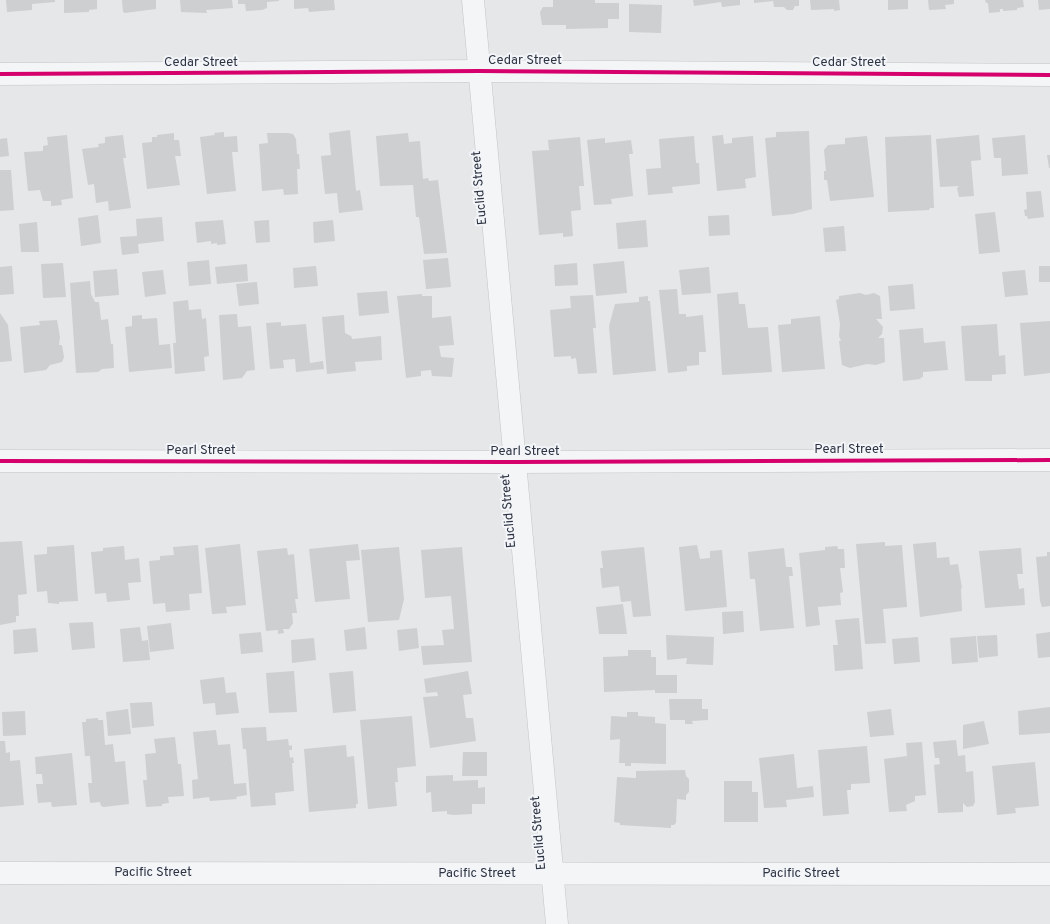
<svg xmlns="http://www.w3.org/2000/svg" width="1050" height="924" viewBox="0 0 1050 924" font-family="Overpass,sans-serif">
<style>
.building{fill:#cdcfd1}
.lines{fill:none;stroke-linecap:round;stroke-linejoin:round}
.minor-casing{stroke:#c3c5c7;stroke-width:23}
.minor{stroke:#f4f5f6;stroke-width:22}
.cycleway-casing{stroke:#f3f5f8;stroke-width:6}
.cycleway{stroke:#d6006c;stroke-width:4}
.labels{text-anchor:middle;dominant-baseline:central;stroke-width:4;stroke-linejoin:round;paint-order:stroke}
.street-label{font-size:13px;fill:#2c3342;stroke:#f3f5f8}
</style>
<rect width="100%" height="100%" fill="#e5e7e9"/>
<g class="building">
<path d="M6 0H55V2L32 4V10L7 12Z"/>
<path d="M64 0H97V9L89 10V12L64 13Z"/>
<path d="M122 0H156V9L125 13 123 12Z"/>
<path d="M180 0H232L233 8 206 10 207 13 181 12Z"/>
<path d="M238 0H279V1L267 2V8L262 10 246 11 245 4H238Z"/>
<path d="M294 0H334L335 10 309 12 308 8 294 9Z"/>
<path d="M553 0H595V3H619V19H608V28L566 29V25H542L540 12 543 7H553Z"/>
<path d="M693 0H740V5L722 7 721 2 694 6Z"/>
<path d="M754 0H799V6H795L793 10H787L784 7H774L773 1 754 3Z"/>
<path d="M810 0H839L840 10 834 11V9L811 10Z"/>
<path d="M888 0H908V9L888 10Z"/>
<path d="M928 0H954V4L945 5 946 9 929 10Z"/>
<path d="M985 0H1023L1024 7 1017 8V10L1003 11V9H1000V12L989 13 988 3H986Z"/>
<path d="M1038 0H1050V9L1039 10Z"/>
<path d="M629 4 662 5 661 33 629 32Z"/>
<path d="M350 130 356 191 360 190 363 210 339 213 337 193 325 194 321 156 331 155 329 133Z"/>
<path d="M809 131 812 209 793 214 772 216 765 138 776 137V132Z"/>
<path d="M224 132V137L237 136 238 152H232L236 191 207 194 200 137 215 135 214 133Z"/>
<path d="M174 133V140H179L181 156H175L180 185 147 189 142 143 152 142V137H157V135Z"/>
<path d="M267 133H288L293 134 296 139 297 154H299L300 169H297L298 194 284 195 283 189 262 191 259 144 268 143Z"/>
<path d="M408 133 409 142 420 141 423 179 428 178 429 181 438 180 447 253 424 254 419 217H416L413 185 380 186 376 136Z"/>
<path d="M67 135 73 198 61 200 62 205 51 206V201H43L40 190 28 191 24 152 43 151V146L48 145 47 137Z"/>
<path d="M123 135 126 158H123L131 208 109 211 108 201 96 203 94 184 88 185 82 149 99 147 98 144 105 143V137Z"/>
<path d="M723 135 724 144 732 143V138L753 136 756 177 745 179 746 188 717 191 712 136Z"/>
<path d="M931 135 934 208H930L929 210 888 212 885 137Z"/>
<path d="M979 135 981 160 971 161 974 196 959 197 957 188 959 186 940 187 936 139Z"/>
<path d="M1025 135 1028 174 1002 176 1001 158H994L992 138Z"/>
<path d="M694 136 696 163H699L700 184 672 187 673 193 648 195 646 169 661 168 659 139Z"/>
<path d="M867 136 874 197 830 201 827 180H824V171H826L824 150 828 145 845 144V138Z"/>
<path d="M580 137 584 186H579L581 210 571 211 573 236 563 237V233L539 235 532 151 549 150 548 140Z"/>
<path d="M7 138 9 156 0 157V139Z"/>
<path d="M605 138V143L631 140 633 154H629L633 196 611 199 612 204 594 205 587 140Z"/>
<path d="M1047 155H1050V168H1049Z"/>
<path d="M0 170H11L14 210 0 211Z"/>
<path d="M1041 191 1044 217 1028 219 1027 216H1025L1024 210 1027 209 1026 192Z"/>
<path d="M995 212 1000 252 979 254 975 214Z"/>
<path d="M98 215 101 243 81 246 78 218Z"/>
<path d="M729 215 730 235 709 236 708 216Z"/>
<path d="M162 217 164 241 138 244 139 253 122 255 120 237 137 236 136 219Z"/>
<path d="M223 220 226 244 217 245V243L211 244V241L197 243 195 222Z"/>
<path d="M269 220 270 242 256 243 254 221Z"/>
<path d="M333 220 335 241 314 243 313 222Z"/>
<path d="M646 220 648 247 618 249 616 223Z"/>
<path d="M37 222 39 252H21L19 224Z"/>
<path d="M844 226 846 251 825 252 823 228Z"/>
<path d="M448 258 451 287 426 289 423 260Z"/>
<path d="M209 260 211 284 189 286 187 262Z"/>
<path d="M624 261 627 293 596 296 593 264Z"/>
<path d="M63 263 66 297 43 298 41 264Z"/>
<path d="M577 263 578 285 555 286 554 265Z"/>
<path d="M247 264 248 281 217 284 215 267Z"/>
<path d="M12 266 14 294 0 295V267Z"/>
<path d="M316 266 318 286 294 288 293 268Z"/>
<rect x="1039" y="266" width="11" height="16"/>
<path d="M709 267 711 293 682 295 679 270Z"/>
<path d="M117 269 119 295 95 297 93 271Z"/>
<path d="M163 270 166 294 145 297 142 272Z"/>
<path d="M1025 270 1028 295 1005 297 1002 272Z"/>
<path d="M90 281 91 294 95 302H99L101 320 108 319 111 344H113L114 368 102 369 98 372 76 373 70 283Z"/>
<path d="M257 282 259 304 239 306 236 284Z"/>
<path d="M913 284 915 309 890 311 888 286Z"/>
<path d="M677 289 679 314H686V317L703 315 706 352H699V365L687 366V371L668 373 659 290Z"/>
<path d="M387 291 389 313 359 316 357 293Z"/>
<path d="M738 292 739 304H745L748 328 768 327 772 372 722 375 717 294Z"/>
<path d="M860 293 866 295 874 293 880 296 882 319H876L883 327 882 334 878 338H884L885 362 876 365 867 364 850 368 842 365 839 341H841L839 336 840 324 836 300 839 299V296Z"/>
<path d="M422 294V296H432V318L451 316 454 345 439 346 441 357 454 358 452 377 432 376 431 370 421 371V376L406 378 397 296Z"/>
<path d="M593 295 596 328H593L597 373 578 374 576 358 571 359V356L554 357 550 310 571 308 570 296Z"/>
<path d="M648 296V301H650L656 371 613 375 609 326 615 304 639 302V297Z"/>
<path d="M188 300 189 310 201 309 202 319 206 318 209 356 204 357 205 371 175 374 173 343H176L173 302Z"/>
<path d="M0 313 8 325 12 361 0 362Z"/>
<path d="M237 314 238 327 251 326 255 370 247 371 242 378 223 380 219 315Z"/>
<path d="M142 315V319L157 318 159 345 170 344 172 368 129 372 125 327 132 326V316Z"/>
<path d="M344 315 345 333 351 336 353 340V339L381 336 382 360 355 362 356 371 327 374 322 317Z"/>
<path d="M820 316 825 369 782 372 778 325 791 324V319Z"/>
<path d="M57 320 60 337 59 345H62L64 357 62 362 50 365 46 370 24 373 20 327 40 325 39 321Z"/>
<path d="M1050 321V373L1024 376 1020 323Z"/>
<path d="M281 322V326L306 324 310 363 323 361 324 369 296 372 295 359 283 360 284 368 270 369 266 323Z"/>
<path d="M997 324 999 356 1005 355 1006 374 992 375V381H965L961 326Z"/>
<path d="M923 328 924 343 945 341 948 370 923 372V377L920 378 921 379 903 381 899 330Z"/>
<path d="M22 541 27 594 18 595 19 616H16V622L0 625V542Z"/>
<path d="M885 542V546L902 545 907 607 883 609 886 643 865 644 856 544Z"/>
<path d="M936 542 937 558 949 557 950 565 958 564 962 588H961L962 611 920 617 913 544Z"/>
<path d="M240 544 246 605 226 607 227 613 212 614 205 548Z"/>
<path d="M358 544 360 560 346 561 350 599 315 602 309 549Z"/>
<path d="M74 545 78 601 59 602V604L48 603 47 591 37 592 34 555 47 554V547Z"/>
<path d="M198 545 202 593 189 594 190 610 166 612 165 603 153 604 149 561 160 560V556L174 555 173 547Z"/>
<path d="M697 545 700 559 710 558V551L722 550 727 607 685 611 679 547Z"/>
<path d="M124 546 125 560 139 558 141 582 128 583 130 600 107 602 106 593 95 594 91 552 103 551V548Z"/>
<path d="M837 546 838 549H844L845 568H840L843 592 840 593 841 605 818 607 820 625 806 627 799 553 825 550V547Z"/>
<path d="M399 547 404 599 399 620 368 622 361 550Z"/>
<path d="M462 547 472 662 423 665 421 646 444 645 442 630 454 629 451 596 425 598 421 550Z"/>
<path d="M644 547 651 616 633 617 631 601 621 602 619 586 602 588 600 568H603L601 551Z"/>
<path d="M287 548 288 555 294 554 298 599H295L297 613H292L293 623 289 629H283L284 633 278 634V630L266 631 257 551Z"/>
<path d="M784 548 786 567H792L793 576H789L794 628 760 631 755 579H750L748 552Z"/>
<path d="M1021 548 1023 574H1017L1019 589 1024 588 1025 605 985 608 979 551Z"/>
<path d="M1047 552H1050V606L1042 607 1040 601 1036 557 1047 556Z"/>
<path d="M623 604 627 634H599L596 607Z"/>
<path d="M743 611 744 632 723 634 722 612Z"/>
<path d="M859 618 863 669 835 671 833 645H838L835 620Z"/>
<path d="M93 622 95 648 72 650 69 623Z"/>
<path d="M171 623 174 649 150 652 147 626Z"/>
<path d="M140 627 142 641 148 640 150 660 123 662 120 629Z"/>
<path d="M365 627 367 649 346 651 344 630Z"/>
<path d="M36 628 38 652 14 654 13 630Z"/>
<path d="M417 628 419 648 399 651 397 630Z"/>
<path d="M261 632 263 652 241 654 239 634Z"/>
<path d="M1050 632V657L1038 658 1036 634Z"/>
<path d="M666 635 714 637 713 665 686 664 687 658 667 660Z"/>
<path d="M997 635 998 656 979 658 977 636Z"/>
<path d="M976 636 978 662 952 664 950 638Z"/>
<path d="M918 637 920 662 894 664 892 639Z"/>
<path d="M314 638 316 660 292 663 291 640Z"/>
<path d="M628 650H651V657H656V675H677V693H655V690L604 692 603 657 628 656Z"/>
<path d="M294 671 297 712 269 713 266 673Z"/>
<path d="M353 671 356 711 333 713 329 673Z"/>
<path d="M468 671 472 694 463 695 466 718H473L476 741 430 748 423 697 438 696 437 692 426 693 424 679Z"/>
<path d="M224 677 226 693 236 692 239 713 216 715 215 703 203 704 200 680Z"/>
<path d="M669 699H702V709H708V720L692 721 693 724H685V720H670Z"/>
<path d="M152 702 154 726 132 728 130 703Z"/>
<path d="M1050 707V733L1019 735 1018 711Z"/>
<path d="M128 709 131 734 108 736 106 712Z"/>
<path d="M891 709 894 735 870 737 867 712Z"/>
<path d="M25 711 26 735 3 736 2 712Z"/>
<path d="M627 712H638V716L655 717V723L666 724V764L631 763V766H625V763H619L620 739 610 740 611 716 627 717Z"/>
<path d="M412 716 416 766 397 768 398 782H395L397 806 368 809 360 720Z"/>
<path d="M98 718V720H103L105 745 113 744 115 762 125 761 129 804 104 807 101 806 100 802 90 803 88 783H92L90 756H85L82 722H86V719Z"/>
<path d="M984 721 989 744 963 749V725Z"/>
<path d="M266 727 267 741 288 739 289 746 292 745V750H289L290 758 293 757 294 763H292L294 791 275 793 276 805 251 807 246 749H243L241 728Z"/>
<path d="M216 730 218 745 230 744 234 784 246 783 247 795 236 797 237 799 210 801 209 797 193 799 192 780 198 779 193 732Z"/>
<path d="M175 737 178 764H181L184 796 168 797 169 803 162 804V806L146 807 143 780H147L145 754 156 753 154 739Z"/>
<path d="M956 740 958 756 965 755 966 772 973 771 975 802 973 806 967 807 963 803V812L938 813 934 765 940 764 939 758H935L933 742Z"/>
<path d="M0 741H5L6 753 10 752V761L20 760 24 805 0 807Z"/>
<path d="M922 742 926 795 915 796V801L906 805 907 811 889 812 884 759 907 756 906 743Z"/>
<path d="M346 745 347 757 354 756 358 804H356V808L309 812 304 749Z"/>
<path d="M867 746 870 783 851 784V790H847L849 814 823 816 818 750Z"/>
<path d="M463 752H487V776H462Z"/>
<path d="M72 753 77 805 52 807 51 802 38 803 36 784H43L42 774H36L35 757Z"/>
<path d="M794 754 797 788 813 786 814 797 786 800 787 807 764 808 759 758Z"/>
<path d="M1035 762 1039 806 1015 808 1016 813 997 815 992 766Z"/>
<path d="M685 770 686 776 689 779V792L686 795V800L677 799 676 823 674 825H671V828L620 825V823L614 822 617 777 636 778V771Z"/>
<path d="M453 775V781L478 780V788L485 787V804H472V814L453 815 447 814V811L432 812 431 792 426 793V776Z"/>
<path d="M724 781H752V792H758V822H724Z"/>
</g>
<g class="lines">
<g class="minor-casing">
<g id="minor">
<path d="M473 0 557 924"/>
<path d="M0 74 479 71 1050 75"/>
<path d="M0 461 515 462 1050 460"/>
<path d="M0 873 1050 874"/>
</g>
</g>
<use href="#minor" class="minor"/>
<g class="cycleway-casing">
<g id="cycleway">
<path d="M0 74 479 71 1050 75"/>
<path d="M0 461 515 462 1050 460"/>
</g>
</g>
<use href="#cycleway" class="cycleway"/>
</g>
<g class="labels">
<g class="street-label">
<text x="525" y="61">Cedar Street</text>
<text x="201" y="63">Cedar Street</text>
<text x="849" y="63">Cedar Street</text>
<text transform="translate(480 188) rotate(-95)">Euclid Street</text>
<text x="849" y="450">Pearl Street</text>
<text x="201" y="451">Pearl Street</text>
<text x="525" y="452">Pearl Street</text>
<text transform="translate(509 511) rotate(-95)">Euclid Street</text>
<text transform="translate(539 833) rotate(-95)">Euclid Street</text>
<text x="153" y="873">Pacific Street</text>
<text x="477" y="874">Pacific Street</text>
<text x="801" y="874">Pacific Street</text>
</g>
</g>
</svg>
